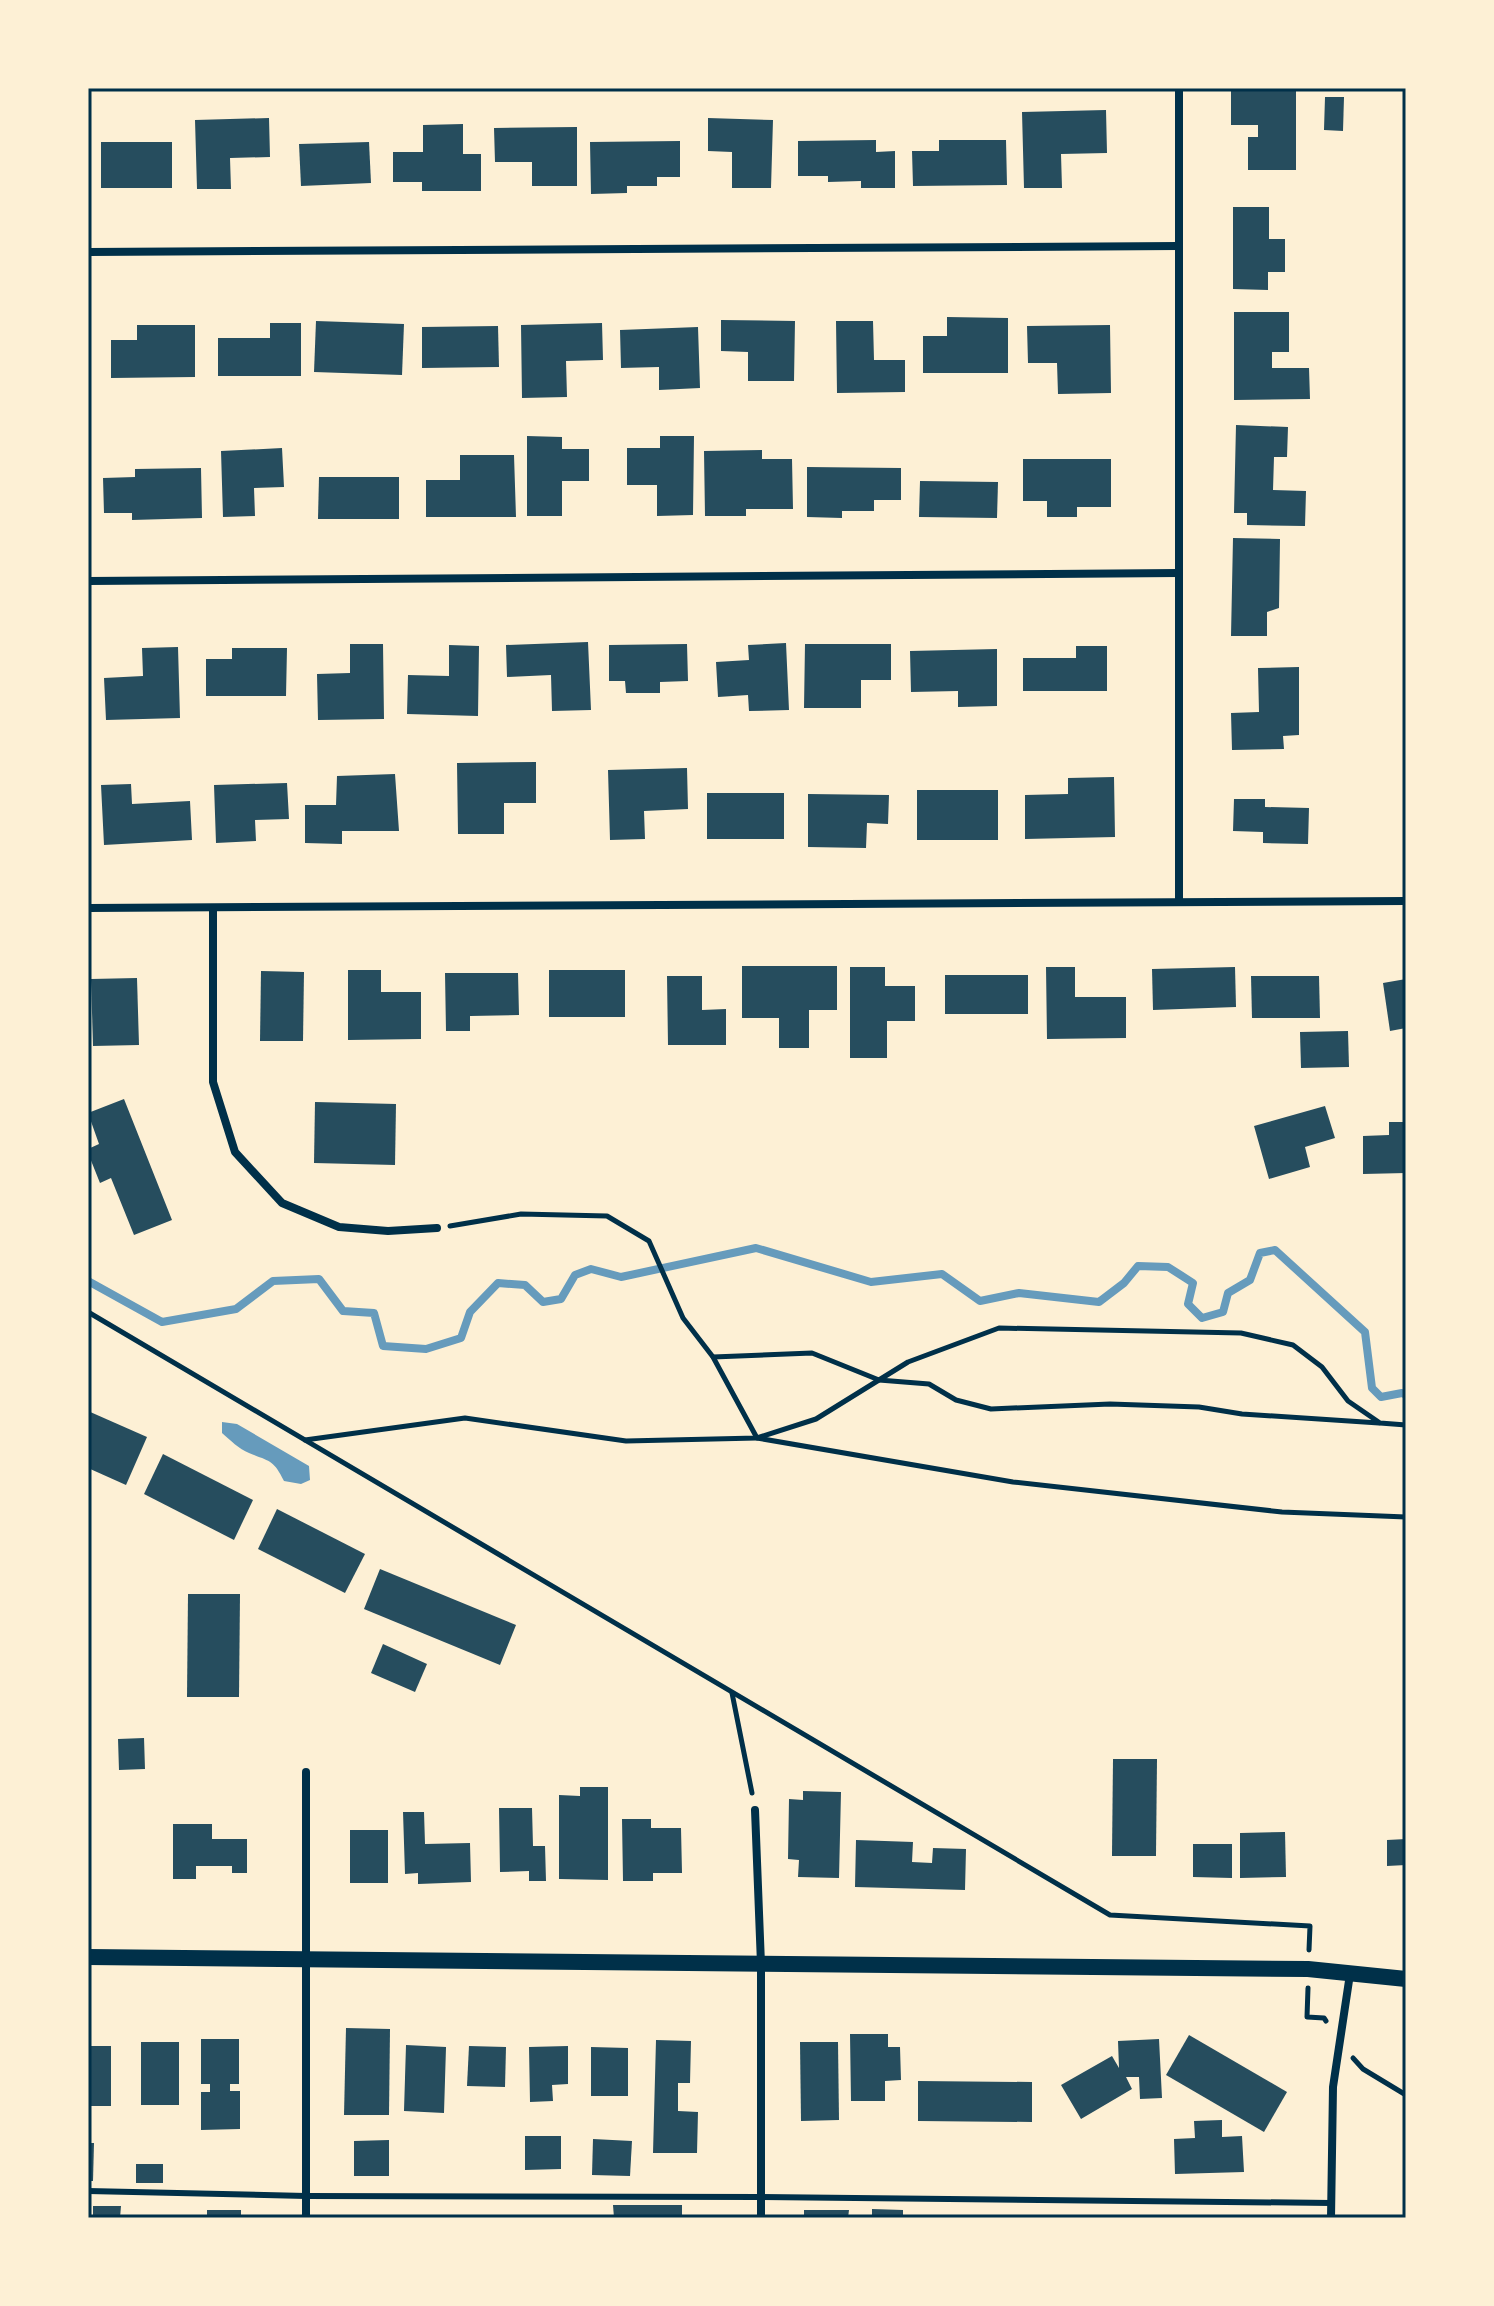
<svg xmlns="http://www.w3.org/2000/svg" width="1494" height="2306" viewBox="0 0 1494 2306" font-family="Mulish,sans-serif">
<style>
.water{fill:#669bbc}
.lines{fill:none;stroke-linecap:round;stroke-linejoin:round}
.stream{stroke:#669bbc;stroke-width:8}
.building{fill:#264d5e}
.path{stroke:#003049;stroke-width:5}
.service{stroke:#003049;stroke-width:6}
.minor{stroke:#003049;stroke-width:8}
.secondary{stroke:#003049;stroke-width:16}
.neatline{fill:none;stroke:#003049;stroke-width:3}
</style>
<rect width="100%" height="100%" fill="#fdf0d5"/>
<path class="water" d="M222 1422 237 1424 309 1466 310 1480 301 1484 284 1481C273 1459 270 1462 249 1453 239 1449 230 1440 222 1433Z"/>
<g class="lines">
<path class="stream" d="M88 1281 162 1322 236 1309 273 1281 319 1279 343 1311 374 1313 383 1346 426 1349 461 1338 470 1312 498 1283 525 1285 543 1302 561 1299 575 1275 591 1269 621 1277 756 1248 871 1282 942 1274 980 1301 1019 1293 1099 1302 1124 1283 1138 1266 1168 1267 1193 1283 1188 1304 1202 1318 1223 1312 1228 1293 1250 1280 1260 1253 1275 1250 1365 1332 1372 1388 1381 1397 1402 1393 1406 1395"/>
</g>
<g class="building">
<path d="M1231 90H1296V170H1248V137H1258V125H1231Z"/>
<path d="M1325 97H1344L1343 131 1324 130Z"/>
<path d="M1106 110 1107 153 1061 154 1062 188H1024L1022 112Z"/>
<path d="M269 118 270 157 230 158 231 189H197L195 120Z"/>
<path d="M708 118 773 120 771 188H732V152L708 151Z"/>
<path d="M463 124V154H481V191H422V182H393V152H423V125Z"/>
<path d="M577 127V186H532V162H495L494 128Z"/>
<path d="M876 140V152L895 151V188H861V181L828 182V176H798V141Z"/>
<path d="M939 140H1006L1007 185 913 186 912 151H939Z"/>
<path d="M680 141V177H657V186H627V193L591 194 590 142Z"/>
<rect x="101" y="142" width="71" height="46"/>
<path d="M369 142 371 183 301 186 299 144Z"/>
<path d="M1233 207H1269V239H1285V272H1268V290L1233 289Z"/>
<path d="M1234 312H1289V352H1272V368H1309L1310 399 1234 400Z"/>
<path d="M947 317 1008 318V373H923V336H947Z"/>
<path d="M721 320 795 321 794 381H748V352L721 351Z"/>
<path d="M316 321 404 324 402 375 314 372Z"/>
<path d="M836 321H873L874 360H905V392L837 393Z"/>
<path d="M270 323H301V376H218V338H270Z"/>
<path d="M602 323 603 360 566 361 567 397 522 398 521 325Z"/>
<path d="M137 325H195V377L111 378V340H137Z"/>
<path d="M1110 325 1111 393 1058 394 1057 363H1028L1027 326Z"/>
<path d="M498 326 499 367 422 368V327Z"/>
<path d="M698 327 700 388 659 390V367L621 368 620 330Z"/>
<path d="M1236 425 1288 427 1287 457H1274L1273 490 1306 491 1305 526 1247 525V513H1234Z"/>
<path d="M527 436 562 437V449H589V481H562V516H527Z"/>
<path d="M660 436H694L693 515 657 516V485H627V448H660Z"/>
<path d="M282 448 284 487 254 488 255 516 223 517 221 451Z"/>
<path d="M762 450V459H792L793 509H746V516H705L704 451Z"/>
<path d="M460 455H514L516 517H426V480H460Z"/>
<path d="M1023 459H1111V507H1077V517H1047V501H1023Z"/>
<path d="M807 467 901 468V500H874V511H842V518L807 517Z"/>
<path d="M201 468 202 518 132 520V513H104L103 478 135 477V469Z"/>
<path d="M319 477H399V519H318Z"/>
<path d="M920 481 998 482 997 518 919 517Z"/>
<path d="M1233 538 1280 539 1279 608 1267 612V636H1231Z"/>
<path d="M588 642 591 710 552 711 551 675 507 677 506 645Z"/>
<path d="M786 643 789 710 749 711 748 695 718 697 716 662 749 660 748 645Z"/>
<path d="M350 644H383L384 719 318 720 317 674 350 673Z"/>
<path d="M687 644 688 681 660 682V693H626L625 681H609V645Z"/>
<path d="M805 644H891V680H861V708H804Z"/>
<path d="M449 645 479 646 478 716 407 714 408 675 449 676Z"/>
<path d="M1076 646H1107V691H1023V658H1076Z"/>
<path d="M178 647 180 718 106 720 104 678 143 676 142 648Z"/>
<path d="M232 648H287L286 696H206V659H232Z"/>
<path d="M997 649V706L958 707V691L911 692 910 651Z"/>
<path d="M1299 667V735L1283 736 1284 749 1232 750 1231 713 1259 712 1258 668Z"/>
<path d="M536 762V803H504V834H458L457 763Z"/>
<path d="M687 768 688 809 644 811 645 839 610 840 608 770Z"/>
<path d="M395 774 399 831H342V844L305 843V805H336L337 776Z"/>
<path d="M1114 777 1115 837 1025 839V795L1068 794V778Z"/>
<path d="M287 783 289 819 255 820 256 841 216 843 214 785Z"/>
<path d="M131 784 132 804 190 801 192 840 104 845 101 785Z"/>
<rect x="917" y="790" width="81" height="50"/>
<rect x="707" y="793" width="77" height="46"/>
<path d="M808 794 889 795 888 824 867 823 866 848 808 847Z"/>
<path d="M1234 799H1265V807L1309 808 1308 844 1263 843V832L1233 831Z"/>
<path d="M742 966H837V1010H809V1048H779V1018H742Z"/>
<path d="M850 967H885V986H915V1021H887V1058H850Z"/>
<path d="M1046 967H1075V997H1126V1038L1047 1039Z"/>
<path d="M1235 967 1236 1007 1153 1010 1152 969Z"/>
<path d="M348 970H381V992H421V1039L348 1040Z"/>
<rect x="549" y="970" width="76" height="47"/>
<path d="M261 971 304 972 303 1041H260Z"/>
<path d="M445 973H518L519 1015 470 1016V1031H446Z"/>
<rect x="945" y="975" width="83" height="39"/>
<path d="M667 976H702V1010L726 1009V1045H668Z"/>
<path d="M1251 976H1319L1320 1018H1252Z"/>
<path d="M137 978 139 1045 93 1046 91 979Z"/>
<path d="M1406 979V1028L1390 1031 1383 983Z"/>
<path d="M1348 1031 1349 1067 1301 1068 1300 1032Z"/>
<path d="M124 1099 172 1220 134 1235 111 1178 100 1183 88 1153V1149L99 1144 88 1113Z"/>
<path d="M315 1102 396 1104 395 1165 314 1163Z"/>
<path d="M1325 1106 1335 1138 1305 1147 1310 1167 1269 1179 1254 1126Z"/>
<path d="M1389 1122H1406V1173L1363 1174V1136L1389 1135Z"/>
<path d="M88 1411 147 1437 126 1485 88 1468Z"/>
<path d="M163 1454 253 1500 234 1540 144 1494Z"/>
<path d="M277 1509 365 1554 345 1593 258 1549Z"/>
<path d="M380 1569 516 1625 500 1665 364 1609Z"/>
<path d="M188 1594H240L239 1697H187Z"/>
<path d="M383 1644 427 1664 415 1692 371 1673Z"/>
<path d="M144 1738 145 1769 119 1770 118 1739Z"/>
<path d="M1113 1759H1157L1156 1856H1112Z"/>
<path d="M580 1787H608V1880L559 1879V1795L580 1796Z"/>
<path d="M803 1791 841 1792 839 1878 798 1877 799 1860 788 1859 789 1799 803 1800Z"/>
<path d="M499 1808H532L533 1846H545L546 1881H529V1871L500 1872Z"/>
<path d="M403 1812H424L425 1844 470 1843 471 1882 418 1884V1873L405 1874Z"/>
<path d="M622 1819H651V1828H681L682 1873H653V1881H623Z"/>
<path d="M173 1824H212V1839H247V1873H232V1866H196V1879H173Z"/>
<rect x="350" y="1830" width="38" height="53"/>
<path d="M1285 1832 1286 1877 1240 1878V1833Z"/>
<path d="M1406 1839V1865L1387 1866V1840Z"/>
<path d="M856 1840 913 1842 912 1862 932 1863 933 1848 966 1849 965 1890 855 1887Z"/>
<path d="M1193 1844H1232V1878L1193 1877Z"/>
<path d="M346 2028 390 2029 389 2115H344Z"/>
<path d="M850 2034H888V2047H900L901 2080 885 2081V2101H851Z"/>
<path d="M1189 2035 1287 2092 1264 2132 1166 2075Z"/>
<path d="M201 2039H239V2084H230V2091H240V2129L201 2130V2092H210V2084H201Z"/>
<path d="M1159 2039 1162 2098 1140 2099 1139 2077H1126L1132 2089 1081 2119 1061 2085 1112 2056 1119 2068 1118 2041Z"/>
<path d="M656 2040 691 2041 690 2083H678V2111L698 2112 697 2153H653Z"/>
<rect x="141" y="2042" width="38" height="63"/>
<path d="M800 2042H838L839 2120 801 2121Z"/>
<path d="M406 2045 446 2047 444 2113 404 2111Z"/>
<rect x="88" y="2046" width="23" height="60"/>
<path d="M469 2046 506 2047 505 2087 467 2086Z"/>
<path d="M568 2046V2084L552 2085 553 2101 530 2102 529 2047Z"/>
<path d="M591 2047 628 2048V2096H591Z"/>
<path d="M918 2081 1032 2082V2122L918 2121Z"/>
<path d="M1222 2120V2137L1242 2136 1244 2172 1175 2174 1174 2139 1195 2138 1194 2121Z"/>
<path d="M525 2136H561V2169L525 2170Z"/>
<path d="M593 2139 632 2141 630 2176 592 2175Z"/>
<path d="M389 2140V2176H354V2141Z"/>
<path d="M88 2143H94L93 2181H88Z"/>
<rect x="136" y="2164" width="27" height="19"/>
<path d="M613 2205H682V2218H614Z"/>
<path d="M93 2206H121L120 2218H93Z"/>
<path d="M872 2209 903 2210V2218H872Z"/>
<rect x="207" y="2210" width="34" height="8"/>
<path d="M804 2210H849L848 2218H804Z"/>
</g>
<g class="lines">
<g class="path">
<path d="M450 1226 521 1214 607 1216 649 1241 683 1318 713 1357 757 1438 1013 1482 1282 1512 1406 1517"/>
<path d="M88 1312 1110 1915 1310 1926 1309 1950"/>
<path d="M713 1357 812 1353 879 1380 929 1384 956 1400 991 1409 1110 1404 1199 1407 1242 1414 1379 1423"/>
<path d="M305 1440 465 1418 626 1441 757 1438 816 1419 908 1362 999 1328 1241 1333 1293 1345 1322 1367 1348 1401 1380 1423 1406 1425"/>
<path d="M732 1693 752 1793"/>
<path d="M1308 1988 1307 2017 1324 2018 1326 2021"/>
<path d="M1353 2058 1363 2069 1406 2095"/>
</g>
<path class="service" d="M88 2191 306 2196 761 2197 1331 2203"/>
<g class="minor">
<path d="M1179 88V902"/>
<path d="M88 252 1179 246"/>
<path d="M88 581 1179 573"/>
<path d="M88 908 1406 901"/>
<path d="M213 908V1082L235 1152 282 1203 339 1227 388 1231 437 1228"/>
<path d="M306 1772V2218"/>
<path d="M755 1810 761 1964V2218"/>
<path d="M1331 2218 1333 2087 1350 1974"/>
</g>
<path class="secondary" d="M88 1957 1308 1969 1406 1979"/>
</g>
<rect width="1494" height="2306" fill="none" stroke="#fdf0d5" stroke-width="180"/>
<rect x="90" y="90" width="1314" height="2126" class="neatline"/>
</svg>
